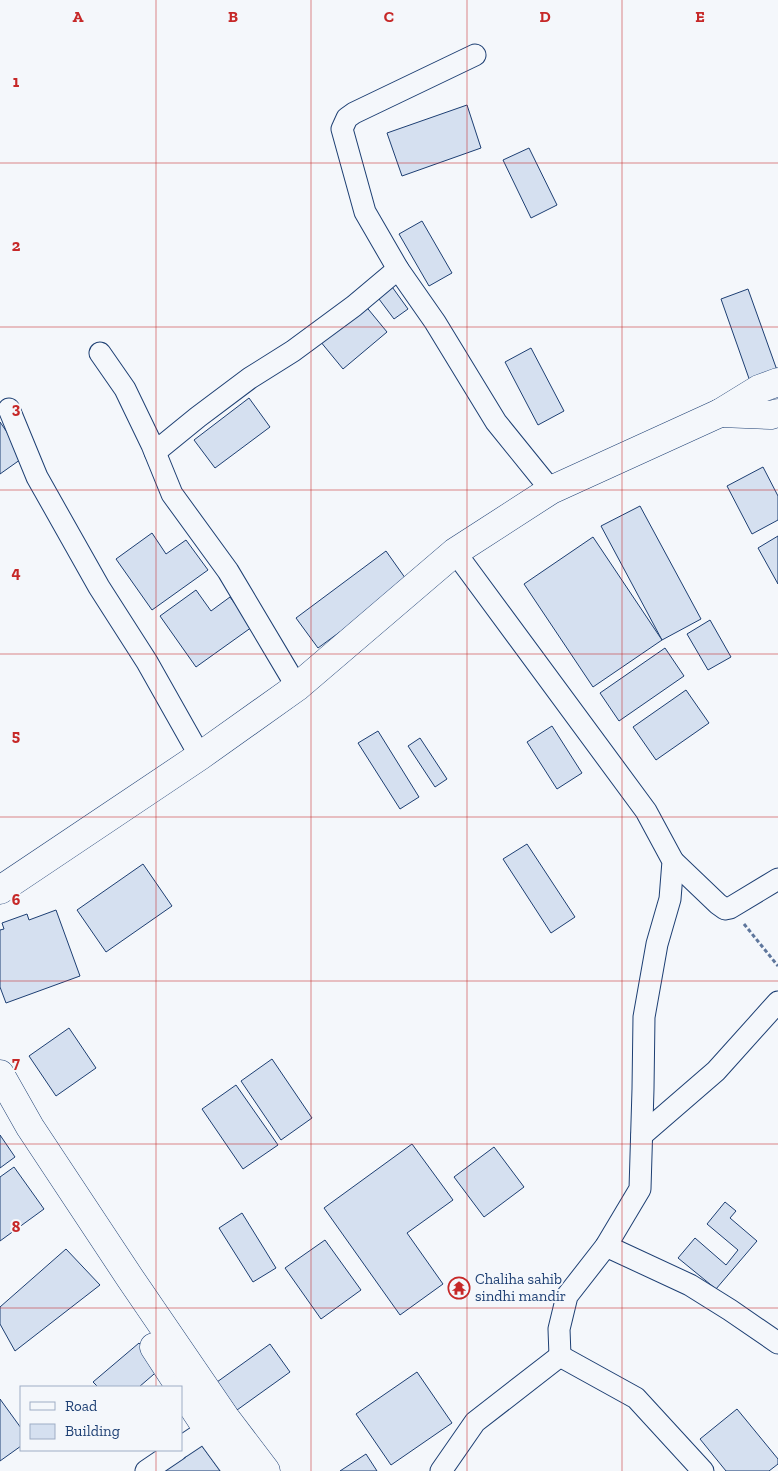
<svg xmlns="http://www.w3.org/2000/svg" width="778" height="1471" viewBox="0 0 778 1471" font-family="'Zilla Slab',serif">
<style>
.building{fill:#d5e0f0;stroke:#1d3f73}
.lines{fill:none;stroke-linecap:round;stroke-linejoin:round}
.street-casing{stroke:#1d3f73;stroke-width:23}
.secondary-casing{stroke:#1d3f73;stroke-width:29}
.path{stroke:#5e769c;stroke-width:3;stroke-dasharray:4 2.5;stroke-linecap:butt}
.street{stroke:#f4f7fb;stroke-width:21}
.secondary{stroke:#f4f7fb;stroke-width:28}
.grid{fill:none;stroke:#c62828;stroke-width:1;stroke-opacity:0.55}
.labels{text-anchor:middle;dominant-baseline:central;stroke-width:4;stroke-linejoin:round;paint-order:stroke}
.poi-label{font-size:15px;fill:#1d3f73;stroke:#f4f7fb;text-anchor:start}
.grid-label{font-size:16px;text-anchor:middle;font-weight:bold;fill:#c62828;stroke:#f4f7fb;stroke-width:4;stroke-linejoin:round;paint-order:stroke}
</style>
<rect width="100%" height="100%" fill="#f4f7fb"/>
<g class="building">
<path d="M467 105 481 148 402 176 387 133Z"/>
<path d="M529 148 557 205 531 218 503 160Z"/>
<path d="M422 221 452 273 429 286 399 234Z"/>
<path d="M390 284 408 309 394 319 376 295Z"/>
<path d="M748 289 778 373 752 387 721 299Z"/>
<path d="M364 304 387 332 343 369 320 341Z"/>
<path d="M531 348 564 411 538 425 505 362Z"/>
<path d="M249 398 270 427 215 468 194 440Z"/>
<path d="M0 422 24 457 0 474Z"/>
<path d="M763 467 778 496V520L752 534 727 486Z"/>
<path d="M640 506 701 619 662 640 601 526Z"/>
<path d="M152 533 166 554 186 540 208 570 152 610 116 559Z"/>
<path d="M778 536V584L758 548Z"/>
<path d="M593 537 662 640 593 687 524 584Z"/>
<path d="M386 551 408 582 318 648 296 618Z"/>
<path d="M196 590 211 611 230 597 252 627 196 667 160 616Z"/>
<path d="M710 620 731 657 708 670 687 634Z"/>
<path d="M665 648 684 676 619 721 600 693Z"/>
<path d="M686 690 709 723 656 760 633 727Z"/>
<path d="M552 726 582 773 557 789 527 742Z"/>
<path d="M378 731 419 797 400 809 358 743Z"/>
<path d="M420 738 447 779 435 787 408 746Z"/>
<path d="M527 844 575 917 551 933 503 859Z"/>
<path d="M143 864 172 906 106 952 77 910Z"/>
<path d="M56 910 80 976 6 1003 0 987V930L4 929 2 923 27 914 29 920Z"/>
<path d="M69 1028 96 1068 56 1096 29 1056Z"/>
<path d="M272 1059 312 1118 281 1140 241 1081Z"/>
<path d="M236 1085 278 1145 243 1169 202 1109Z"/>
<path d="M0 1135 15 1157 0 1168Z"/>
<path d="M412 1144 453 1200 407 1233 443 1284 400 1315 324 1208Z"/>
<path d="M494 1147 524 1187 484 1217 454 1177Z"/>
<path d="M14 1167 44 1209 0 1241V1177Z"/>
<path d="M725 1202 736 1211 730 1218 757 1241 716 1289 678 1258 695 1238 726 1265 738 1250 707 1224Z"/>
<path d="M242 1213 276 1268 253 1282 219 1228Z"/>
<path d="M325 1240 361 1290 321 1319 285 1268Z"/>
<path d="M66 1249 100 1285 15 1351 0 1324V1307Z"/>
<path d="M139 1343 161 1368 139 1387H98L93 1382Z"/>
<path d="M270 1344 290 1372 237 1410 217 1382Z"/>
<path d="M417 1372 452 1423 391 1465 356 1414Z"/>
<path d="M0 1399 21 1428V1446L0 1461Z"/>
<path d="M737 1409 778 1459V1464L769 1471H726L700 1439Z"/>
<path d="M201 1445 220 1471H165Z"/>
<path d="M366 1454 377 1471H340Z"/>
</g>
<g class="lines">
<g class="street-casing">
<g id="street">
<path d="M475 55 354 113 347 118 342 129 365 212 398 269 435 322 496 422 551 490"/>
<path d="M100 353 125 389 152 445 172 494 228 571 297 687"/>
<path d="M9 409 37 477 99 587 147 662 200 756"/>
<path d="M155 452 198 417 250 378 293 351 354 306 398 269"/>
<path d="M455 552 646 811 673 861 670 899 657 944 644 1017 643 1089 640 1189 606 1246 567 1296 559 1329 560 1356"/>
<path d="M673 861 718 904 725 909 730 908 778 879"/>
<path d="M642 1135 716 1071 778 1002"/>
<path d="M606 1246 690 1285 730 1310 778 1343"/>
<path d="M560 1356 636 1398 703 1471"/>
<path d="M181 1447 220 1421"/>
<path d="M146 1471 177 1450"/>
<path d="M441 1471 475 1422 560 1356"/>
</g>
</g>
<g class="secondary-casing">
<g id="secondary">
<path d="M720 413 771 415 778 413"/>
<path d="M0 890 200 756 297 687 455 552 551 490 720 413 759 389 778 382"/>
<path d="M0 1074 30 1127 130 1278 225 1417 266 1471"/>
<path d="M154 1347 180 1387"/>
<path d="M181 1389 208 1430 238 1471"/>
</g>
</g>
<path class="path" d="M744 924 778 966"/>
<use href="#street" class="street"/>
<use href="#secondary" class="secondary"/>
</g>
<path class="grid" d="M156 0V1387M311 0V1471M467 0V1471M622 0V1471M0 163H778M0 327H778M0 490H778M0 654H778M0 817H778M0 981H778M0 1144H778M0 1308H778M156 1450V1471"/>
<defs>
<g id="temple-ring" transform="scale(1.125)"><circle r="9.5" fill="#f4f7fb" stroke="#c62828" stroke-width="1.5"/><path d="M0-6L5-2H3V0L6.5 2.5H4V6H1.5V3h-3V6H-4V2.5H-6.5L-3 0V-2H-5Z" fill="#c62828"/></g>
</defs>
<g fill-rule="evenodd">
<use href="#temple-ring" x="459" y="1288"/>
</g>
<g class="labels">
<g class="poi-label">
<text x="475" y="1279">Chaliha sahib<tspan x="475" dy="17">sindhi mandir</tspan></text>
</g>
</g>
<g class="grid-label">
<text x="78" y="22">A</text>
<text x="233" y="22">B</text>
<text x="389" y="22">C</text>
<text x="545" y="22">D</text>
<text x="700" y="22">E</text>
<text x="16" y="87">1</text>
<text x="16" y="251">2</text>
<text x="16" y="414">3</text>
<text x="16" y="578">4</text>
<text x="16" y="741">5</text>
<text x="16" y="905">6</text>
<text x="16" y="1068">7</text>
<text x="16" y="1232">8</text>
</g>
<rect x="20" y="1386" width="162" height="65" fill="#f4f7fb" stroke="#9eadc5"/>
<rect x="30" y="1402" width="25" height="8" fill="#f4f7fb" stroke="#9eadc5"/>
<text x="65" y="1411" font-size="15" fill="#1d3f73">Road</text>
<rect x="30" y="1424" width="25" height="15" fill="#d5e0f0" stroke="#9eadc5"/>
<text x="65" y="1436" font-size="15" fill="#1d3f73">Building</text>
</svg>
